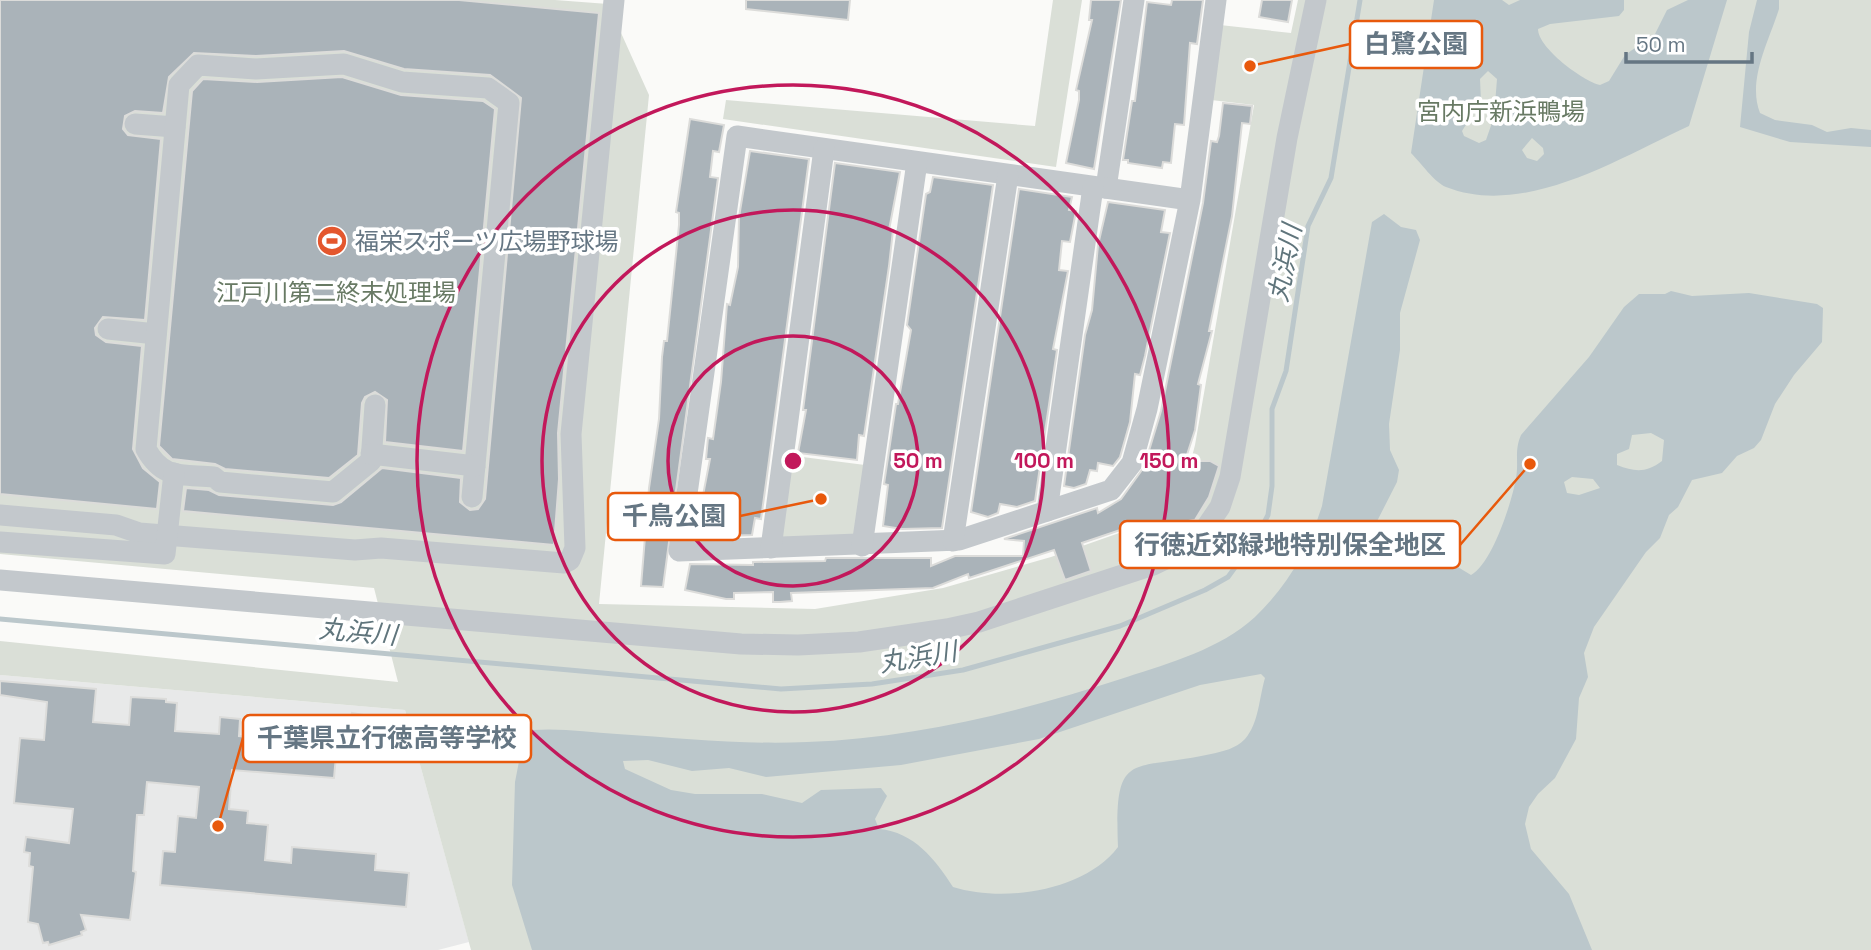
<svg xmlns="http://www.w3.org/2000/svg" width="1871" height="950" viewBox="0 0 1871 950" font-family="'Space Grotesk','Noto Sans JP',sans-serif">
<style>
.built{fill:#e8e9e9}
.green{fill:#dadfd7}
.water{fill:#bbc7cb;fill-rule:evenodd}
.lines{fill:none;stroke-linecap:round;stroke-linejoin:round}
.stream{stroke:#bbc7cb;stroke-width:5}
.building{fill:#aab3b9;stroke:#dcdcda;stroke-width:2}
.minor{stroke:#c3c8cc;stroke-width:21}
.ring{fill:none;stroke:#c2185b;stroke-width:3.5}
.labels{text-anchor:middle;dominant-baseline:central;stroke-width:7;stroke-linejoin:round;paint-order:stroke}
.park-label{font-size:24px;fill:#687a64;stroke:#fff}
.poi-label{font-size:24px;fill:#657683;stroke:#fff;text-anchor:start}
.water-label{font-size:26px;font-style:italic;fill:#60757c;stroke:#fff}
.centre{fill:#c2185b;stroke:#fff;stroke-width:3.5}
.ring-label{font-size:21px;text-anchor:middle;font-weight:bold;fill:#c2185b;stroke:#fff;stroke-width:7;stroke-linejoin:round;paint-order:stroke}
.leader{fill:none;stroke:#e8590c;stroke-width:2.5}
.callout-dot{fill:#e8590c;stroke:#fff;stroke-width:2.5}
.callout{fill:#fff;stroke:#e8590c;stroke-width:2.5}
.callout-label{font-size:26px;text-anchor:middle;font-weight:bold;fill:#657683}
</style>
<rect width="100%" height="100%" fill="#fafaf8"/>
<path class="built" d="M0 675 405 710 469 942 438 950H0Z"/>
<g class="green">
<path d="M0 0H555L608 4 649 95 599 604 815 609 943 588 1051 557 1139 526 1183 491 1195 445 1254 105 1211 100 1220 25 1291 33 1298 0H1871V950H471L405 710 0 675V641L398 682 374 588 0 554Z"/>
<path d="M1053 0H1082L1056 167 723 119 726 100 1035 126Z"/>
<path d="M787 455 865 465 856 533 850 540 787 542 778 533Z"/>
</g>
<g class="water">
<path d="M1434 0H1502L1509 5 1520 0H1624V10L1619 16 1550 24 1538 29C1538 48 1583 81 1600 85L1609 81 1625 55 1655 34 1667 10 1688 0H1727L1689 126C1619 158 1525 218 1446 187 1434 182 1421 163 1411 153ZM1488 71 1497 79 1494 117 1486 140 1479 143 1464 136 1462 131 1481 101 1480 79ZM1532 138 1543 148 1544 154 1537 161 1527 158 1522 150Z"/>
<path d="M1757 0H1779V9C1769 41 1747 80 1760 113L1775 120 1812 125 1827 132 1851 128 1871 130V147L1790 142 1740 127 1749 32Z"/>
<path d="M1384 214 1401 227 1416 230 1420 240 1400 313V350L1389 424 1390 450 1399 470 1397 482 1371 533 1373 543 1433 552 1471 575C1492 564 1512 502 1516 478 1519 462 1514 451 1521 435L1589 357 1624 307 1639 294H1665L1671 291 1692 296 1749 293 1817 304 1823 308 1822 342 1794 375 1775 404 1761 440 1754 448 1737 456 1722 473 1692 480 1678 507 1669 515 1660 538 1646 552 1594 627 1584 653 1588 677 1579 698 1576 739 1555 778 1538 794 1529 807 1525 824 1531 849 1569 894 1592 950H532L512 885 515 782 523 741 533 730C561 728 589 732 617 734 680 738 744 745 807 742 917 738 1023 711 1127 677 1170 663 1220 649 1255 617 1289 584 1308 550 1322 506L1372 222ZM1651 433 1664 440 1662 461C1646 473 1635 472 1617 465V454L1629 449 1632 435ZM1572 477 1593 479 1600 488 1579 495 1567 493 1564 482ZM1261 674 1265 678C1259 698 1259 723 1245 739 1235 749 1224 751 1211 754 1131 772 1114 747 1118 847 1085 891 1004 903 953 887 935 859 914 832 879 829L875 819 887 796 881 788 821 790 802 803 762 794H695L671 790 625 769 623 761 648 760 692 771 729 768 766 777 901 765 1039 739 1200 685Z"/>
</g>
<g class="lines">
<path class="stream" d="M0 619 781 689 872 684 963 670 1120 626 1205 590 1228 577 1255 540 1268 515 1272 486V409L1286 371 1308 226 1331 178 1360 0"/>
</g>
<g class="building">
<path d="M0 0H459L599 13 558 433 559 479 554 545 183 511 186 488 209 490 219 495 333 505 341 502 382 468 461 478 460 502 470 510 478 509 485 499 521 98 490 75 404 69 344 51 256 56 194 53 169 77 163 113 135 111 125 116 123 129 128 135 161 139 145 320 103 317 95 328 96 335 106 342 142 346 133 449 143 468 160 482 157 509 0 494Z"/>
<path d="M746 0H850L848 20 746 9Z"/>
<path d="M1091 0H1121L1094 169 1066 163 1079 100V91L1076 90 1092 20H1089Z"/>
<path d="M1172 0H1203L1197 44 1190 43 1184 125 1175 124 1171 163 1163 162 1162 168 1128 163V160H1123L1132 101H1135L1147 2 1171 5Z"/>
<path d="M1262 0H1292L1288 22 1259 17Z"/>
<path d="M342 77 401 95 483 101 495 109 463 451 385 442 387 400 375 392 365 397 362 403 358 455 329 478 225 469 215 464 172 459 159 446 192 91 203 79 257 82Z"/>
<path d="M1223 103 1252 106 1250 124 1242 123 1232 216 1209 331H1212L1198 384 1201 385 1195 430 1185 461H1210L1219 466 1209 497 1195 520 1168 524 1175 539 1173 541 1142 555 1129 527 1082 543 1091 571 1065 580 1054 550 969 578 968 574 933 588 791 593 792 601 780 602H773V592L734 593V599H726L685 590 690 564 753 565V562L825 561 826 558H931V566L955 556H1023L1024 541 1004 539 1097 508 1098 513 1121 499 1144 467 1161 411 1203 203 1211 141 1217 142 1219 136Z"/>
<path d="M690 119 724 125 719 152 713 151 710 177 718 178 663 587 641 586 649 488 659 419 662 357 664 341H667L679 225V213L676 212Z"/>
<path d="M750 151 809 159 766 483 761 519 755 518 752 535 695 537 710 459H706L708 438 713 439 721 382 727 304 730 305 738 267 739 217Z"/>
<path d="M835 163 900 172 889 230H893L889 266 864 436 859 435 857 460 798 453 806 410H803Z"/>
<path d="M933 177 993 185 942 528 902 529 883 526 888 485 884 484 896 404H898L911 330 907 325 926 194 930 192Z"/>
<path d="M1019 189 1072 197 1069 210 1076 211 1070 242 1062 241 1059 270 1068 271 1053 349 1057 350 1035 501 1017 507 1000 504 998 513 988 517 971 512Z"/>
<path d="M1108 202 1165 210 1161 232 1170 233 1145 356 1140 375 1135 374 1130 422 1120 457 1113 466 1098 463 1097 471 1090 470 1086 484 1074 488 1064 486 1085 335 1092 310 1098 245Z"/>
<path d="M0 681 96 689 93 722 129 725 131 697 166 699V702L177 703 175 731 219 734 220 717 240 719 239 736 286 740 287 725 342 729 341 746 337 745 334 778 232 770 229 809 248 811 247 823 268 825 265 860 291 863 292 847 376 854 375 870 409 873 406 907 160 885 163 851 175 852 178 816 196 818 199 787 147 782 144 815H137L133 871 136 872 130 920 81 915 86 930 81 932 82 935 49 945 48 942 43 943 38 924 28 922 33 867 29 866 30 853 24 852 26 837 69 843 73 809 14 803 20 738 44 740 47 702 0 695Z"/>
<path d="M352 713 370 716 368 732 350 729Z"/>
</g>
<g class="lines">
<g class="minor">
<path d="M135 124 175 127"/>
<path d="M1106 188 1134 0"/>
<path d="M1190 200 737 136 679 551 959 540 1111 490 1132 463 1147 409 1190 200 1216 0"/>
<path d="M108 329 156 334"/>
<path d="M375 405 371 461 333 492 220 482 214 477C182 474 163 480 146 449L179 85 198 65 256 69 344 64 402 82 488 88 509 103 472 497"/>
<path d="M371 454 475 466"/>
<path d="M1047 511 1093 187"/>
<path d="M0 515 116 525 139 533 355 550 381 548 564 563 570 560 575 548 571 434 614 0"/>
<path d="M953 541 1008 175"/>
<path d="M0 542 165 554 174 473"/>
<path d="M862 546 917 162"/>
<path d="M771 548 824 149"/>
<path d="M0 580 741 644 798 645 859 642 947 629 979 622 1153 565 1180 552 1205 529 1220 507 1230 477 1287 138 1316 0"/>
</g>
</g>
<g class="ring">
<circle cx="793" cy="461" r="125"/>
<circle cx="793" cy="461" r="251"/>
<circle cx="793" cy="461" r="376"/>
</g>
<defs>
<g id="stadium-disc" transform="scale(1.575)"><circle r="9.5" fill="#e4572e" stroke="#fff"/><path d="M0-5a6.5 5 0 1 0 0 10a6.5 5 0 1 0 0-10ZM-3.5-1.8h7v3.6h-7Z" fill="#fff"/></g>
</defs>
<g fill-rule="evenodd">
<use href="#stadium-disc" x="332" y="241"/>
</g>
<g class="labels">
<g class="park-label">
<text x="1501" y="111">宮内庁新浜鴨場</text>
<text x="336" y="292">江戸川第二終末処理場</text>
</g>
<g class="poi-label">
<text x="355" y="241">福栄スポーツ広場野球場</text>
</g>
<g class="water-label">
<text transform="translate(1285 263) rotate(-79)">丸浜川</text>
<text transform="translate(358 632) rotate(5)">丸浜川</text>
<text transform="translate(918 657) rotate(-9)">丸浜川</text>
</g>
</g>
<circle cx="793" cy="461" r="10" class="centre"/>
<g class="ring-label">
<text x="918" y="468">50 m</text>
<text x="1044" y="468">100 m</text>
<text x="1169" y="468">150 m</text>
</g>
<path class="leader" d="M1250 66L1350 44M821 499L740 516M1530 464L1460 545M218 826L243 738"/>
<g class="callout-dot">
<circle cx="1250" cy="66" r="7"/>
<circle cx="821" cy="499" r="7"/>
<circle cx="1530" cy="464" r="7"/>
<circle cx="218" cy="826" r="7"/>
</g>
<g class="callout">
<rect x="1350" y="21" width="132" height="47" rx="7"/>
<rect x="608" y="493" width="132" height="47" rx="7"/>
<rect x="1120" y="521" width="340" height="47" rx="7"/>
<rect x="243" y="715" width="288" height="47" rx="7"/>
</g>
<g class="callout-label">
<text x="1416" y="53">白鷺公園</text>
<text x="674" y="525">千鳥公園</text>
<text x="1290" y="554">行徳近郊緑地特別保全地区</text>
<text x="387" y="747">千葉県立行徳高等学校</text>
</g>
<path d="M1626 52v10h126v-10" fill="none" stroke="#657683" stroke-width="3.5"/>
<text x="1636" y="52" font-size="21" fill="#657683" stroke="#ffffff" stroke-width="5" paint-order="stroke">50 m</text>
</svg>
